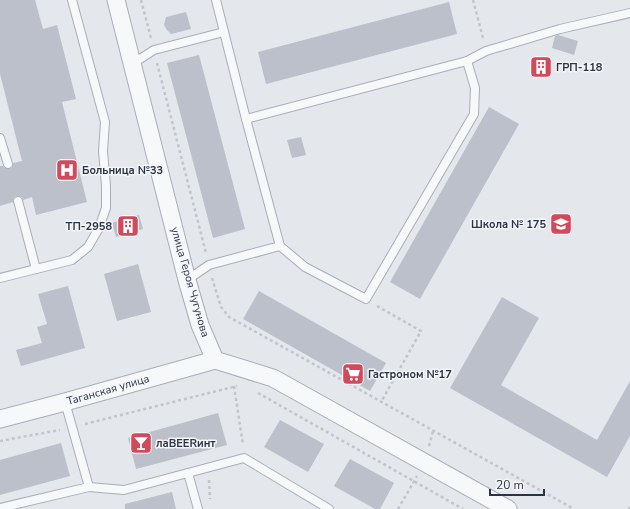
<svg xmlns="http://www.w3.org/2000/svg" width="630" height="509" viewBox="0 0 630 509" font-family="'Nunito Sans',sans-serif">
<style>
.building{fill:#bbc0ca}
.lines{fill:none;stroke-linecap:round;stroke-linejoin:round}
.lane-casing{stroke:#a9aeb7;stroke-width:10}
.street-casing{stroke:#a9aeb7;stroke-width:19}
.path{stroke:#c2c5cb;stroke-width:2.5;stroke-dasharray:3 3;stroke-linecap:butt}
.lane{stroke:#f7f8fa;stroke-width:8}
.street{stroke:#f7f8fa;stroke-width:17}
.labels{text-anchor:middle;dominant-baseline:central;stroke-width:3;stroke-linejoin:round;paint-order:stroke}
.poi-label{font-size:11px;font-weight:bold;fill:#2b3445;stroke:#f4f6f9;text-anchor:start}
.street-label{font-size:11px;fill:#2b3445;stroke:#f4f6f9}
</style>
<rect width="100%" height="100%" fill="#e4e7ec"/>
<g class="building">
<path d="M0 0H35L43 29 57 25 76 99 62 102 87 202 36 215 32 197 23 200 22 197 17 196 14 197 13 202 0 206V166H3L5 168 9 169 12 167 13 163 22 161 0 74Z"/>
<path d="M449 2 457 34 266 84 258 52Z"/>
<path d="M186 12 191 29 171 34 167 30 164 25 166 17Z"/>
<path d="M558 35 578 41 574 55 552 48 555 36Z"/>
<path d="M199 55 245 229 213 238 167 63Z"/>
<path d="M489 107 519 124 420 299 390 282Z"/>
<path d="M301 137 306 155 292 158 287 140Z"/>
<path d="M139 215 143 229 116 237 112 223Z"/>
<path d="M138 264 151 312 117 321 104 274Z"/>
<path d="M68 286 85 348 21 366 16 350 42 343 37 327 47 324 38 294Z"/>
<path d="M259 291 386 363 370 391 243 319Z"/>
<path d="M502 297 539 318 501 385 597 440 630 381V436L607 477 450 388Z"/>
<path d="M218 413 227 445 136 469 128 438Z"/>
<path d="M280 420 324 444 308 472 264 447Z"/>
<path d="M61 443 70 476 0 495V460Z"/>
<path d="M350 459 394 483 380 509H375L334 486Z"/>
<path d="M172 492 176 509H125V504Z"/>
</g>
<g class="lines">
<g class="lane-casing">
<g id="lane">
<path d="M132 64 154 50 224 32"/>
<path d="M246 119 467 61 486 51 560 29 630 13"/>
<path d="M0 138 8 164"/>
<path d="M18 201 36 269"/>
<path d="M280 246 305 267 366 299 474 114 475 88 467 61"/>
<path d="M0 278 72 260 88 247 99 228 106 208V186L103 151 105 122 72 0"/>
<path d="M187 280 209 265 280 246 246 119 216 0"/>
<path d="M65 402 89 487"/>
<path d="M188 473 198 509"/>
<path d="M0 508 89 487 124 490 244 458 329 509"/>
</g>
</g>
<g class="street-casing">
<g id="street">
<path d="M116 0 187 280 200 325 215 360 273 378 508 509"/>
<path d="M0 419 65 402 215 360"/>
</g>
</g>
<g class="path">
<path d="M141 0 151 38"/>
<path d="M473 0 483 38"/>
<path d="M157 63 206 253"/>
<path d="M212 278 221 307 229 317 574 509"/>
<path d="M377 306 421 331 381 402"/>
<path d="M234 386 243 445"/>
<path d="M258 393 463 509"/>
<path d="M85 424 237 386"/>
<path d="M0 441 60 430"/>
<path d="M429 446 433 431"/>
<path d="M209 480 210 499"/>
<path d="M398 509 417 476"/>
<path d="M629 509 630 507"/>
</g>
<use href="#lane" class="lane"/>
<use href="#street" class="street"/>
</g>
<defs>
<g id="building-square" transform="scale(1.15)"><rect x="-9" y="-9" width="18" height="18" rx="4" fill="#d1495b" stroke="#f4f6f9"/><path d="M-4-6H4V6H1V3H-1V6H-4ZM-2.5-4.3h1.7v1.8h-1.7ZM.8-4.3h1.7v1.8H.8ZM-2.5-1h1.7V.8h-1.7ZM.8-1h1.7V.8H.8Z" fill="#fff"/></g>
<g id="hospital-square" transform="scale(1.15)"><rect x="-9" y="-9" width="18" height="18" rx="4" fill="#d1495b" stroke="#f4f6f9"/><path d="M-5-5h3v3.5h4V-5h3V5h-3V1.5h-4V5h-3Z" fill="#fff"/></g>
<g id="school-square" transform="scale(1.15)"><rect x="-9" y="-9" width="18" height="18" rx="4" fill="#d1495b" stroke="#f4f6f9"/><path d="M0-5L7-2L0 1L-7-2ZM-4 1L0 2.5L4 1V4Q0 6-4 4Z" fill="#fff"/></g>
<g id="supermarket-square" transform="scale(1.15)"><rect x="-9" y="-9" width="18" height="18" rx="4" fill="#d1495b" stroke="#f4f6f9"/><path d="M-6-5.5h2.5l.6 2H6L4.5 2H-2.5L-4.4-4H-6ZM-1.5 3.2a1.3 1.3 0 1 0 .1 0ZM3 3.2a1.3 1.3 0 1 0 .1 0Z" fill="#fff"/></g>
<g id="bar-square" transform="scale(1.15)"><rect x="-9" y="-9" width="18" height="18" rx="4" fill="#d1495b" stroke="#f4f6f9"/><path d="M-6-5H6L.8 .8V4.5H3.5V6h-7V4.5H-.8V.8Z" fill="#fff"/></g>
</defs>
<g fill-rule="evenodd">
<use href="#building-square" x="541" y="67"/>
<use href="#hospital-square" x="67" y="170"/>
<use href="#school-square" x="561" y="224"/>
<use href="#building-square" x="128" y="226"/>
<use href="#supermarket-square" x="353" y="374"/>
<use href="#bar-square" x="141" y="443"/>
</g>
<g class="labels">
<g class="poi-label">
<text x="556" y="67">ГРП-118</text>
<text x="82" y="170">Больница №33</text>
<text x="546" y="224" text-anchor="end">Школа № 175</text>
<text x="112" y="226" text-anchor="end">ТП-2958</text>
<text x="368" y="374">Гастроном №17</text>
<text x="156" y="443">лаBEERинт</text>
</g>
<g class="street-label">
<text transform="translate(190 282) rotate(74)">улица Героя Чугунова</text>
<text transform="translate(108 390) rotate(-16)">Таганская улица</text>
</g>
</g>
<path d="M490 489v6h54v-6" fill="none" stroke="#2b3445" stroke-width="2"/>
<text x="496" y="489" font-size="12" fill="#2b3445" stroke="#f4f6f9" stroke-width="3" paint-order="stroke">20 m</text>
</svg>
